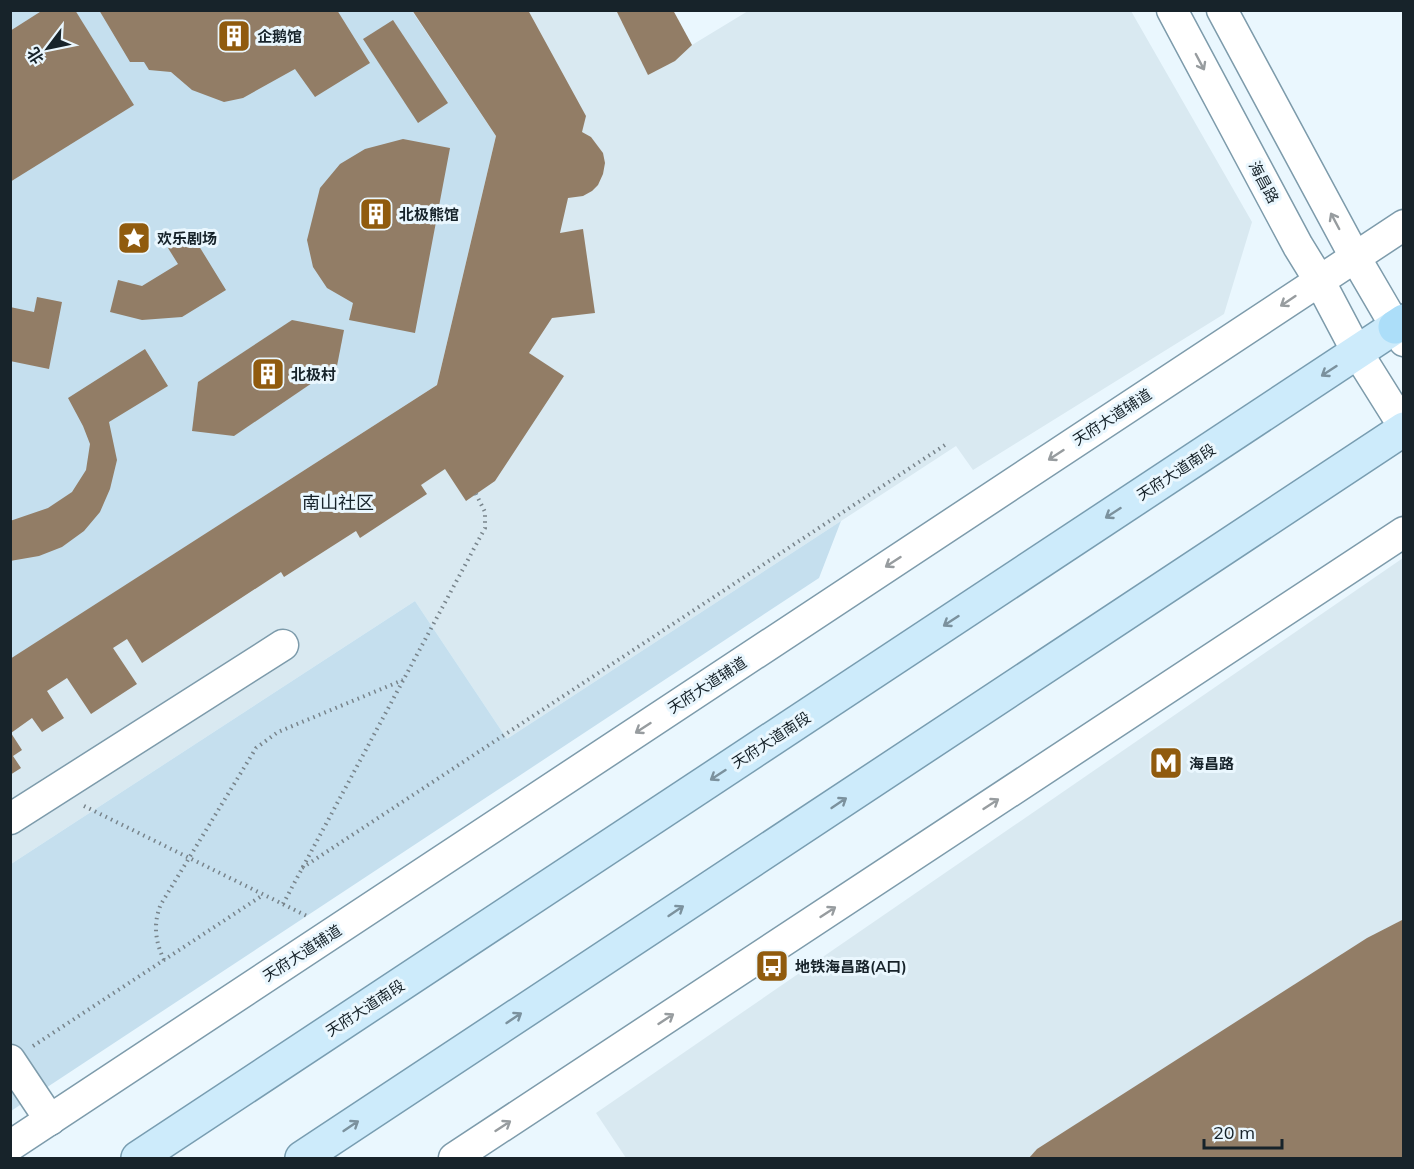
<svg xmlns="http://www.w3.org/2000/svg" width="1414" height="1169" viewBox="0 0 1414 1169" font-family="Mulish,'Noto Sans SC',sans-serif">
<style>
.built{fill:#d9e9f1}
.green{fill:#c5dfee}
.building{fill:#927d66}
.lines{fill:none;stroke-linecap:round;stroke-linejoin:round}
.minor-casing{stroke:#7d9bab;stroke-width:33}
.major-casing{stroke:#789db1;stroke-width:36}
.highway-casing{stroke:#789db1;stroke-width:36}
.path{stroke:#78848b;stroke-width:4;stroke-dasharray:1.5 4.5;stroke-linecap:butt}
.minor{stroke:#fff;stroke-width:30}
.major{stroke:#cdebfb;stroke-width:33}
.highway{stroke:#acdef9;stroke-width:33}
.oneway{stroke:#979c9f}
.oneway2{stroke:#7b919d}
.labels{text-anchor:middle;dominant-baseline:central;stroke-width:6;stroke-linejoin:round;paint-order:stroke}
.poi-label{font-size:15px;font-weight:bold;fill:#17232a;stroke:#eaf7fe;text-anchor:start}
.street-label{font-size:15px;fill:#17232a;stroke:#eaf7fe}
.quarter-label{font-size:18px;fill:#17232a;stroke:#eaf7fe}
</style>
<rect width="100%" height="100%" fill="#eaf7fe"/>
<g class="built">
<path d="M412 11H673L692 45 748 11H1131L1252 222 1224 314 973 470 956 446 507 739 415 601 11 864V659L437 385 496 136Z"/>
<path d="M1403 558V1158H626L596 1113Z"/>
</g>
<g class="green">
<path d="M11 11H412L496 136 437 385 11 659Z"/>
<path d="M841 521 819 578 11 1111V864L415 601 507 739Z"/>
</g>
<g class="building">
<path d="M43 10H75L134 105 10 182V31Z"/>
<path d="M99 10H337L370 63 315 97 295 69 243 98 224 102 192 90 171 72 149 70 144 62H130Z"/>
<path d="M412 10H528L586 116 582 132 591 137 603 153 605 163 603 174 598 185 592 191 583 196 568 198 560 233 583 229 595 313 552 318 529 353 564 376 495 481 466 501 445 469 421 485 427 494 360 538 356 531 284 577 281 572 142 663 127 639 113 648 137 684 91 714 67 678 47 691 64 718 42 732 32 718 11 733 22 750 13 756 21 768 10 775V659L437 385 496 136Z"/>
<path d="M616 10H673L692 45 675 61 648 75Z"/>
<path d="M393 20 448 103 418 123 363 39Z"/>
<path d="M403 139 450 148 415 333 349 320 353 303 327 288 313 267 307 240 320 188 340 164 365 149Z"/>
<path d="M191 233 226 290 182 317 142 320 110 312 118 280 142 286 178 264 168 248Z"/>
<path d="M37 297 62 302 49 369 10 361V307L34 312Z"/>
<path d="M292 320 344 330 337 366 234 436 192 431 198 382Z"/>
<path d="M145 349 168 386 109 422 117 460 110 489 100 512 84 531 62 547 39 556 10 561V521L48 508 72 492 86 470 90 444 83 426 68 398Z"/>
<path d="M1404 919V1158H1029L1037 1149 1367 938Z"/>
</g>
<g class="lines">
<g class="minor-casing">
<g id="minor">
<path d="M1172 10 1298 246 1319 280 1357 352 1404 427"/>
<path d="M1222 10 1355 257 1404 341"/>
<path d="M10 819 283 645"/>
<path d="M10 1060 50 1120"/>
<path d="M10 1146 1404 225"/>
<path d="M454 1158 1404 532"/>
</g>
</g>
<g class="major-casing">
<g id="major">
<path d="M138 1158 1395 327"/>
<path d="M302 1158 1404 429"/>
</g>
</g>
<g class="highway-casing">
<path id="highway" d="M1395 327 1404 321"/>
</g>
<g class="path">
<path d="M84 806 309 917"/>
<path d="M302 868 945 445"/>
<path d="M283 904 485 528V512L476 494"/>
<path d="M164 960C155 941 153 923 161 904L256 748 278 732 403 680"/>
<path d="M33 1046 263 895"/>
</g>
<use href="#minor" class="minor"/>
<use href="#major" class="major"/>
<use href="#highway" class="highway"/>
</g>
<defs><path id="oneway-shaft" d="M-6 0H5M1.5-3L5.5 0L1.5 3" fill="none" stroke-width="1.6" stroke-linecap="round" stroke-linejoin="round" transform="scale(1.5)"/></defs>
<g class="oneway">
<use href="#oneway-shaft" transform="translate(1200 62) rotate(62)"/>
<use href="#oneway-shaft" transform="translate(1335 221) rotate(-118)"/>
<use href="#oneway-shaft" transform="translate(1288 301) rotate(146)"/>
<use href="#oneway-shaft" transform="translate(1056 455) rotate(147)"/>
<use href="#oneway-shaft" transform="translate(893 562) rotate(147)"/>
<use href="#oneway-shaft" transform="translate(643 728) rotate(147)"/>
<use href="#oneway-shaft" transform="translate(991 804) rotate(-33)"/>
<use href="#oneway-shaft" transform="translate(828 912) rotate(-33)"/>
<use href="#oneway-shaft" transform="translate(666 1019) rotate(-33)"/>
<use href="#oneway-shaft" transform="translate(503 1126) rotate(-33)"/>
</g>
<g class="oneway2">
<use href="#oneway-shaft" transform="translate(1329 371) rotate(147)"/>
<use href="#oneway-shaft" transform="translate(1113 513) rotate(147)"/>
<use href="#oneway-shaft" transform="translate(951 621) rotate(147)"/>
<use href="#oneway-shaft" transform="translate(718 775) rotate(147)"/>
<use href="#oneway-shaft" transform="translate(839 803) rotate(-34)"/>
<use href="#oneway-shaft" transform="translate(676 911) rotate(-34)"/>
<use href="#oneway-shaft" transform="translate(514 1018) rotate(-34)"/>
<use href="#oneway-shaft" transform="translate(351 1126) rotate(-34)"/>
</g>
<defs>
<g id="building-square" transform="scale(1.725)"><rect x="-9" y="-9" width="18" height="18" rx="4" fill="#905b0e" stroke="#eaf7fe"/><path d="M-4-6H4V6H1V3H-1V6H-4ZM-2.5-4.3h1.7v1.8h-1.7ZM.8-4.3h1.7v1.8H.8ZM-2.5-1h1.7V.8h-1.7ZM.8-1h1.7V.8H.8Z" fill="#fff"/></g>
<g id="sight-square" transform="scale(1.725)"><rect x="-9" y="-9" width="18" height="18" rx="4" fill="#905b0e" stroke="#eaf7fe"/><path d="M0-6L1.8-2.2L6-1.7L2.9 1.2L3.7 5.4L0 3.3L-3.7 5.4L-2.9 1.2L-6-1.7L-1.8-2.2Z" fill="#fff"/></g>
<g id="metro-square" transform="scale(1.725)"><rect x="-9" y="-9" width="18" height="18" rx="4" fill="#905b0e" stroke="#eaf7fe"/><path d="M-5.5 5V-5H-3L0 0L3-5H5.5V5H3V-.5L0 4L-3-.5V5Z" fill="#fff"/></g>
<g id="bus-square" transform="scale(1.725)"><rect x="-9" y="-9" width="18" height="18" rx="4" fill="#905b0e" stroke="#eaf7fe"/><path d="M-5-6H5V4H4V6H2V4H-2V6H-4V4H-5ZM-3.5-4V0h7V-4ZM-3.5 1.2v1.5H-2V1.2ZM2 1.2v1.5H3.5V1.2Z" fill="#fff"/></g>
</defs>
<g fill-rule="evenodd">
<use href="#building-square" x="234" y="36"/>
<use href="#building-square" x="376" y="214"/>
<use href="#sight-square" x="134" y="238"/>
<use href="#building-square" x="268" y="374"/>
<use href="#metro-square" x="1166" y="763"/>
<use href="#bus-square" x="772" y="966"/>
</g>
<g class="labels">
<g class="poi-label">
<text x="257" y="36">企鹅馆</text>
<text x="399" y="214">北极熊馆</text>
<text x="157" y="238">欢乐剧场</text>
<text x="291" y="374">北极村</text>
<text x="1189" y="763">海昌路</text>
<text x="795" y="966">地铁海昌路(A口)</text>
</g>
<g class="street-label">
<text transform="translate(1264 182) rotate(62)">海昌路</text>
<text transform="translate(1112 417) rotate(-33)">天府大道辅道</text>
<text transform="translate(1176 472) rotate(-33)">天府大道南段</text>
<text transform="translate(707 685) rotate(-33)">天府大道辅道</text>
<text transform="translate(771 740) rotate(-33)">天府大道南段</text>
<text transform="translate(302 953) rotate(-33)">天府大道辅道</text>
<text transform="translate(365 1008) rotate(-33)">天府大道南段</text>
</g>
<g class="quarter-label">
<text x="338" y="502">南山社区</text>
</g>
</g>
<rect width="1414" height="1169" fill="none" stroke="#17232a" stroke-width="24"/>
<g transform="translate(48 48) rotate(238)" stroke="#eaf7fe" stroke-width="4.5" paint-order="stroke">
<path d="M0-4.5L10 22L0 15L-10 22Z" fill="#17232a"/>
<text y="-9" font-size="16" font-weight="bold" text-anchor="middle" fill="#17232a">北</text>
</g>
<path d="M1204 1139v9h78v-9" fill="none" stroke="#17232a" stroke-width="3"/>
<text x="1213" y="1139" font-size="18" fill="#17232a" stroke="#eaf7fe" stroke-width="4.5" paint-order="stroke">20 m</text>
</svg>
